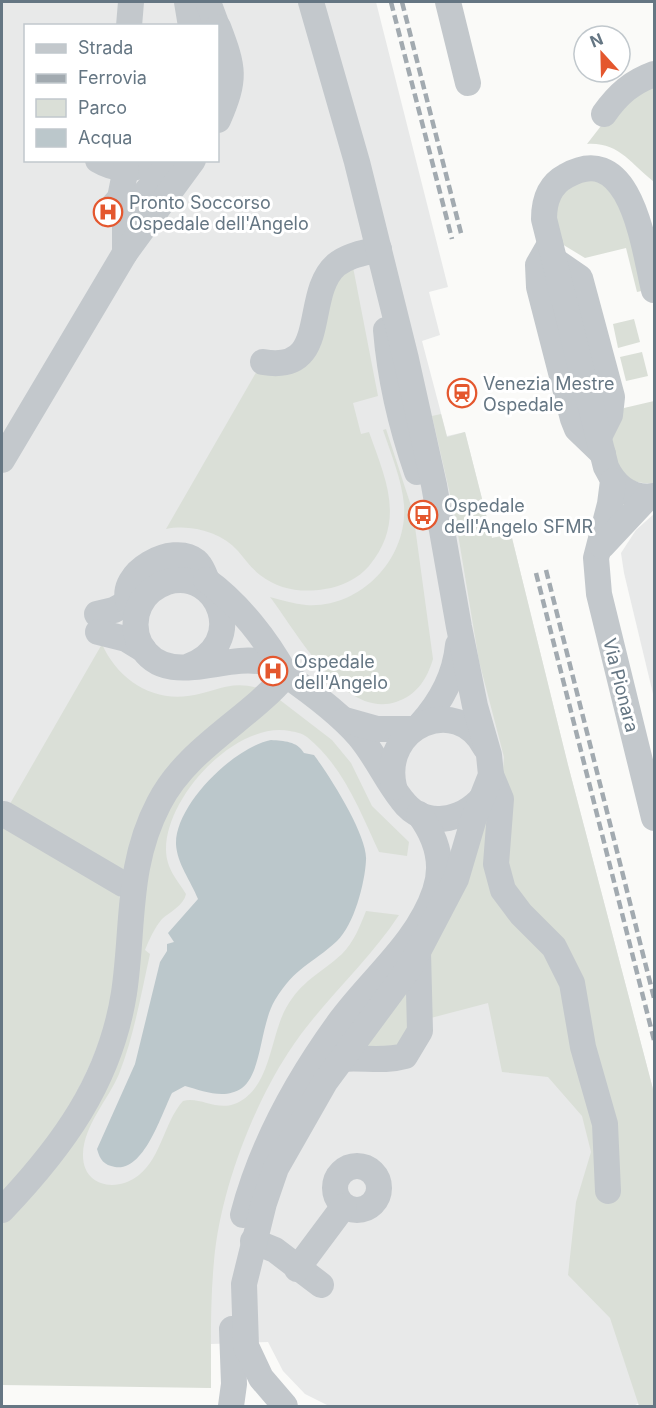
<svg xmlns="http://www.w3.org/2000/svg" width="656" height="1408" viewBox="0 0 656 1408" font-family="Inter,sans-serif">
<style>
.built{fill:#e8e9e9;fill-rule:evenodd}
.green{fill:#dadfd7}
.water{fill:#bbc7cb}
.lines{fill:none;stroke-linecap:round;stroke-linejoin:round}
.minor{stroke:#c3c8cc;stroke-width:26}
.rail{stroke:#a2aab0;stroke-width:4.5;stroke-dasharray:9 4.5;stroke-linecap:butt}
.labels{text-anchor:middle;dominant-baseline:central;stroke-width:6;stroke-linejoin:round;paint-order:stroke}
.poi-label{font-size:18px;fill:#657683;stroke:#fff;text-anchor:start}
.street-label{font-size:18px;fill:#657683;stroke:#fff}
</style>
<rect width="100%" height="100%" fill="#fafaf8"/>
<g class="built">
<path d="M2 2H376L448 287 429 292 440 335 422 341 447 436 465 432 492 538 511 534 568 765 654 1093V1396L633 1406H329L305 1394 283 1371 268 1342 211 1344V1388L163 1385 2 1384ZM26 26H218V160H26Z"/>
<path d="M654 514V698L624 573 621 553 636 530Z"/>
</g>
<g class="green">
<path d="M654 79V182C631 164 619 142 587 144L618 104Z"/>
<path d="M586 177 614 186 646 290 637 292 626 248 585 258 557 241 552 217 558 193Z"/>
<path d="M353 267 378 396 353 403 361 434 369 432C386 480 406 521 369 566 359 578 341 587 325 589 302 593 279 590 260 575 251 568 245 559 238 551 221 532 191 524 166 529L258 369H285L328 283Z"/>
<path d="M634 319 640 342 618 348 613 324Z"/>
<path d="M642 352 648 376 626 381 620 357Z"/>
<path d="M654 401V483C620 486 617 464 606 437L624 408Z"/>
<path d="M441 414 447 437 465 432 492 538 511 534 568 765 654 1093V1406H639L610 1318 568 1275 576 1202 591 1152 582 1116 548 1077 502 1072 488 1003 427 1019 425 955 470 863 492 801 495 804 489 845 497 890 507 907 553 955 567 983 575 1034 598 1114 602 1194 608 1196 614 1194 608 1119 589 1051 574 978 558 945 514 901 503 879 500 864 506 803 502 783 504 757 479 661 455 516 432 416Z"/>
<path d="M386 429 413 512 433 659C427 679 417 695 396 702 343 719 297 632 270 597 282 600 294 604 306 605 360 609 408 559 404 505 402 480 391 454 383 430Z"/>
<path d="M102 644C117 678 150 701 188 696 218 692 230 679 261 689L228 719 124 873 7 809Z"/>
<path d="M276 697 332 740 351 763 372 806 409 842 407 856 379 852C360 811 343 766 307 737 302 733 295 732 290 731 235 721 166 797 166 849 166 869 177 879 186 894 184 905 170 912 162 919 155 927 149 940 145 950L150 954C141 994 134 1036 119 1074 108 1100 84 1125 83 1154 82 1187 117 1193 139 1175 162 1156 164 1122 183 1101 200 1096 217 1112 237 1103 271 1087 270 1037 286 1008 302 980 320 974 342 954 354 942 360 926 366 911L399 915C367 964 320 1003 288 1053 251 1110 220 1193 214 1261 210 1303 211 1346 211 1388L2 1385V1217L81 1123 140 872 177 784Z"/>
<path d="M2 819 118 893 120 898C120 918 122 939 120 958 113 1033 60 1145 2 1192Z"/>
<path d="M414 975 407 1041 382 1054 363 1044Z"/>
</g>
<path class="water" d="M271 740C284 741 297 741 304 753L314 755C329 775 368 836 366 860 365 883 354 925 337 941 311 965 296 966 275 1000 260 1025 262 1073 242 1088 225 1100 203 1091 185 1086L172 1093C161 1115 144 1172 115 1167 104 1165 100 1160 97 1149L135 1064 160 962 167 951V944L174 942 168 933 198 899C191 881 177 864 176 844 175 805 234 747 271 740Z"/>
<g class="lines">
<g class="minor">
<path d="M187 2 191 26"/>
<path d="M208 2 217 26"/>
<path d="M448 2 468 83"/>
<path d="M129 26 131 2"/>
<path d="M218 27C234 69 236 78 218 120"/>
<path d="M604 114C618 94 632 82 654 74"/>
<path d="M98 160C113 169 136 173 150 160"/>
<path d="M108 212 120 198 126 168"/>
<path d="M550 244 538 265 539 287 573 419 577 429 603 454"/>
<path d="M125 253V224L138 202 172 160"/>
<path d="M554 260 580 278 612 397 610 415 599 437"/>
<path d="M654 290C644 250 632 138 566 176 549 185 544 201 544 219L606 467C616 488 632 499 654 496"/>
<path d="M386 330C390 379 401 426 417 472"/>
<path d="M263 362C331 374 302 295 336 265 348 255 364 253 379 249"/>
<path d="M2 460 125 253 193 160"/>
<path d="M613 481 610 504 596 558 599 594 654 818"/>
<path d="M602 546 648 497"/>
<path d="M97 614 114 610 143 594"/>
<path d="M136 614C134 611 130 607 129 603 117 573 173 542 196 561 204 568 208 585 212 594"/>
<path d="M98 632 126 639 144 650"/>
<path d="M187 667C250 645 219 567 167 582 156 586 145 594 140 605 134 617 134 632 140 644 165 690 223 653 263 662 270 664 280 671 286 675 312 693 339 713 359 736 376 756 386 780 402 800 424 830 462 821 483 797"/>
<path d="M345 720 377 729H413"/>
<path d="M420 725C441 702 455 677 458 645"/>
<path d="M491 775 501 799 496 864 503 890 521 914 554 947 572 983 583 1047 605 1124 608 1191"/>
<path d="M394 787C380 726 457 693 485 747"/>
<path d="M4 814 123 884 134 886"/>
<path d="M341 1059C363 1057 384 1062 405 1056L420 1031 418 952"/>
<circle cx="357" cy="1188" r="22"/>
<path d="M2 1210C62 1147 110 1082 124 993 134 926 126 866 159 803 188 747 247 721 286 675 267 640 238 603 206 580"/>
<path d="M243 1215C262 1143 297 1080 341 1020 372 978 418 942 435 891 445 863 436 837 419 814"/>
<path d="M253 1241 275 1250 321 1285"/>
<path d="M297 1269 344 1206"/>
<path d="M231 1406 234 1384 232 1329"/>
<path d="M285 1406 261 1378 246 1346 244 1284 264 1203 276 1168 325 1082 410 967 456 879 474 818 491 775 489 755 475 706 459 627 434 485 406 359 357 162 311 2"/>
</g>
<g class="rail">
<path d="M391 2 452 239"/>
<path d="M402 2 462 237"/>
<path d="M546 570 654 998"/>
<path d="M536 573 654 1040"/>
</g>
</g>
<defs>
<g id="hospital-ring" transform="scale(1.5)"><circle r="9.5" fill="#fff" stroke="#e4572e" stroke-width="1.5"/><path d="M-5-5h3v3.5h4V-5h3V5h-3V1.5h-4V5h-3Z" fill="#e4572e"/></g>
<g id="station-ring" transform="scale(1.5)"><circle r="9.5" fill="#fff" stroke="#e4572e" stroke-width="1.5"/><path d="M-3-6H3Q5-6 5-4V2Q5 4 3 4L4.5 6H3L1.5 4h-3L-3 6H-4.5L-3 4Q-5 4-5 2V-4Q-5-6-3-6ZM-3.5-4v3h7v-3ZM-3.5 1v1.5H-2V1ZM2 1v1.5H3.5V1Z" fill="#e4572e"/></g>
<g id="bus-ring" transform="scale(1.5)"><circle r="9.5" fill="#fff" stroke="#e4572e" stroke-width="1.5"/><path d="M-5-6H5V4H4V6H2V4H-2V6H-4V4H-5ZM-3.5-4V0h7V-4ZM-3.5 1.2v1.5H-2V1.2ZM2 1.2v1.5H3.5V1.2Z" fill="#e4572e"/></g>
</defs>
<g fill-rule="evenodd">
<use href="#hospital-ring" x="108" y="212"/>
<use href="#station-ring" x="462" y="393"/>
<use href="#bus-ring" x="423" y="515"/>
<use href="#hospital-ring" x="273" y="671"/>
</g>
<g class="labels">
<g class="poi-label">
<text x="129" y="202">Pronto Soccorso<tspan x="129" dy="21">Ospedale dell'Angelo</tspan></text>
<text x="483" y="383">Venezia Mestre<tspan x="483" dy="21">Ospedale</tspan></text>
<text x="444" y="505">Ospedale<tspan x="444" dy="21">dell'Angelo SFMR</tspan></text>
<text x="294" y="661">Ospedale<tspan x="294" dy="21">dell'Angelo</tspan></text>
</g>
<g class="street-label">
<text transform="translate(621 685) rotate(76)">Via Pionara</text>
</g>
</g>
<rect width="656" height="1408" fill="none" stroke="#657683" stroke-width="6"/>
<rect x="24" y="24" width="195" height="138" fill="#ffffff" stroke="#c1c8cd" stroke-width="1.5"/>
<rect x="36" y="44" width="30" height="9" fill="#c3c8cc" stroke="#c1c8cd" stroke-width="1.5"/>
<text x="78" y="54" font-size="18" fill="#657683">Strada</text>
<rect x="36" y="74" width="30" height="9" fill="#a2aab0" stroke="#c1c8cd" stroke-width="1.5"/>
<text x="78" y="84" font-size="18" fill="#657683">Ferrovia</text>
<rect x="36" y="99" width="30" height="18" fill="#dadfd7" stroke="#c1c8cd" stroke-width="1.5"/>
<text x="78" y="114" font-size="18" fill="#657683">Parco</text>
<rect x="36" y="129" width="30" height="18" fill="#bbc7cb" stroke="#c1c8cd" stroke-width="1.5"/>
<text x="78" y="144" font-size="18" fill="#657683">Acqua</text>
<g transform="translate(602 54) rotate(338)"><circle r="28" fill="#ffffff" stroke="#c1c8cd" stroke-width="1.5"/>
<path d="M0-4.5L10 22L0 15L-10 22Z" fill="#e4572e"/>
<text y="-9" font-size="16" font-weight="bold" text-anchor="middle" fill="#657683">N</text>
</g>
</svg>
